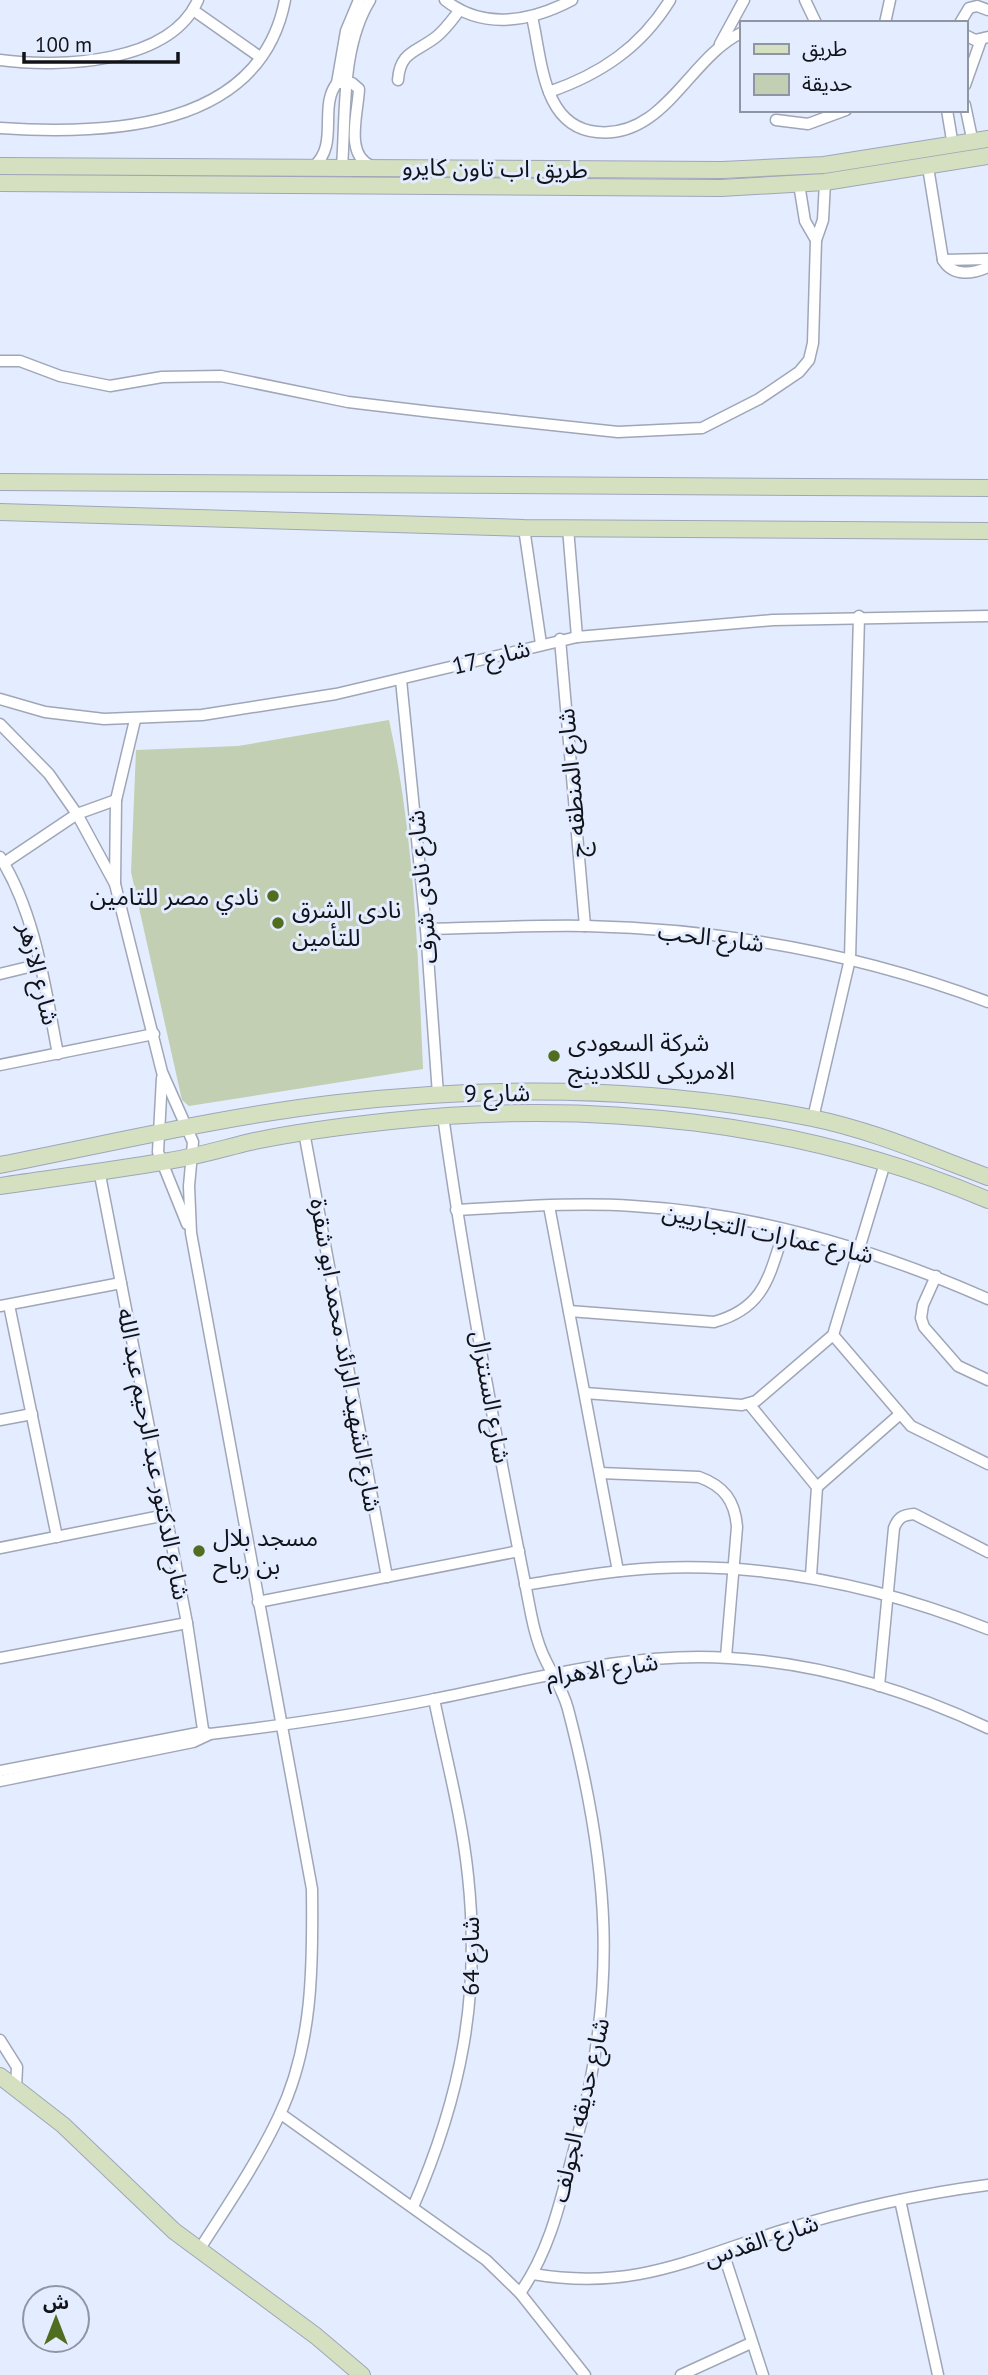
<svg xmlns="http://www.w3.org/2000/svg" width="988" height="2375" viewBox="0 0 988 2375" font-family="'PT Sans','Noto Sans Arabic',sans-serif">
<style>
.green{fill:#c2cfb2}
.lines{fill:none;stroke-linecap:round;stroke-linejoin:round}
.street-casing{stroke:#9fa6b7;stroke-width:13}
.secondary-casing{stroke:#9fa6b7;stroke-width:18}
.street{stroke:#fff;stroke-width:10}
.secondary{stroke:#d5e0c1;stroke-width:16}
.poi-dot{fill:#516d20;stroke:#e4ecff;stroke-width:2.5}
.labels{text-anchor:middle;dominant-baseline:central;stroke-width:6;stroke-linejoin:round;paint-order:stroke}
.street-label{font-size:24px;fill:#111319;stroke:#e4ecff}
.poi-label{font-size:24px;fill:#111319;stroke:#e4ecff;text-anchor:start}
</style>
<rect width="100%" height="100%" fill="#e4ecff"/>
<path class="green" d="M389 720C414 833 418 953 423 1069L189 1106 182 1100 131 872 136 750 238 746Z"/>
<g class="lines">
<g class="street-casing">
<g id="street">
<path d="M445 0C484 31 532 21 572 0"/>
<path d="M805 0 816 23"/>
<path d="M193 10 260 57"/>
<path d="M532 17C542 59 542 127 597 132 664 139 689 58 741 33"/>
<path d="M885 23 890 0"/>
<path d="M960 23 969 8 977 6 988 10"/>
<path d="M965 35 975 40 988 37"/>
<path d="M720 44 744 0"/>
<path d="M0 60C59 68 170 64 198 0"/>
<path d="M398 80C400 51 417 52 436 37 445 30 452 20 459 11"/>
<path d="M337 83 346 31 359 0"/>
<path d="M965 85 981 40"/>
<path d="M549 92C601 74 641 47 670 0"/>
<path d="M965 105 973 143"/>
<path d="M947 110 953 146"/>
<path d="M776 120 808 124 846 110"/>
<path d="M0 128C105 135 260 131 285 0"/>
<path d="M313 167C340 145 318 107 337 83H352L359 89C358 113 344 156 372 166"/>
<path d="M342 167C346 113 341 47 370 0"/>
<path d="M928 167 943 260C953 277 973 274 988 267"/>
<path d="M799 184 805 221 816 240"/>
<path d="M943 260 988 259"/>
<path d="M0 361H20L60 376 110 386 162 377 221 376 348 402 432 412 618 432 702 428 759 399 799 372 809 360 813 343 816 240 823 220 825 182"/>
<path d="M524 528 541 644"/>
<path d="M568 528 577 637"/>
<path d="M560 639 585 926"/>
<path d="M401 680 426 929 438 1094"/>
<path d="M0 699 45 712 104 719 202 715 336 694 577 637 773 620 988 616"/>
<path d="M135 720 116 800 115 884 162 1072 193 1142 189 1186 191 1233 312 1889C313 1965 313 2046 279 2116 257 2163 227 2206 199 2250"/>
<path d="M0 724 49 774 77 814 115 884"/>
<path d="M0 857C36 914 45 988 58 1054"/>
<path d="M4 863 77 814 116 800"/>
<path d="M426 929C479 928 533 925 586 926 722 929 860 954 988 1002"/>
<path d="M0 974 41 964"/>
<path d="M0 1065 154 1034"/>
<path d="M162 1078 158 1152 187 1224"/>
<path d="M443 1116C465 1272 494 1428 525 1583 530 1608 534 1637 545 1659 553 1676 563 1690 568 1709 609 1866 619 1988 575 2146 561 2198 551 2249 520 2293"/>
<path d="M813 1118 850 959 859 616"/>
<path d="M304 1132 387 1577"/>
<path d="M99 1170 187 1623 204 1736"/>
<path d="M549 1206 618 1571"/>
<path d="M456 1210C515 1207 574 1202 633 1206 755 1213 877 1250 988 1299"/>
<path d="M936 1276 923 1305 921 1318 924 1327 958 1366 988 1380"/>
<path d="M9 1305 57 1537"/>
<path d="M0 1306 121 1283"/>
<path d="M569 1311 714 1322C765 1308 769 1276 784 1231"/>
<path d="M833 1335 911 1426 988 1464"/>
<path d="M585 1393 742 1405 756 1401 833 1335 885 1163"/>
<path d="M750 1405 817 1487 811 1576"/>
<path d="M0 1420 32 1414"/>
<path d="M600 1473 699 1477C724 1486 735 1501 737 1527L726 1657"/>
<path d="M817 1487 899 1415"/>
<path d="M0 1548 166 1515"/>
<path d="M525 1585C569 1578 614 1570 658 1568 773 1563 882 1587 988 1629"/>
<path d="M258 1602 519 1551"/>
<path d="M0 1658 187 1623"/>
<path d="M879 1686 894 1528C898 1518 902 1515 914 1514L988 1552"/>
<path d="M0 1771 203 1732 210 1734C286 1725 361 1714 435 1699 531 1680 630 1651 729 1658 818 1663 907 1690 988 1728"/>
<path d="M0 1781 193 1742 208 1735"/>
<path d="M0 2040 17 2067 16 2088"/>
<path d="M281 2114 486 2260 520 2293 585 2375"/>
<path d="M900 2200 938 2375"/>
<path d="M413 2207C461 2097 481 1996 468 1876 462 1817 446 1758 434 1699"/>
<path d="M723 2252 763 2375"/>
<path d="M533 2274C632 2291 689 2260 780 2231 848 2210 918 2194 988 2185"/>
<path d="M681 2375 751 2343"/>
</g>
</g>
<g class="secondary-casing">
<g id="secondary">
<path d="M0 166 722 170 824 165 988 139"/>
<path d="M0 183 721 188 825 182 988 156"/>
<path d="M0 482 988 488"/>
<path d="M0 512 524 528 988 531"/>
<path d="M0 1165C112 1143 225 1116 338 1103 495 1085 657 1087 812 1118 872 1130 931 1156 988 1177"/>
<path d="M0 1186C54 1178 108 1171 162 1162 192 1158 221 1149 250 1142 296 1132 344 1126 391 1121 591 1099 802 1121 988 1200"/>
<path d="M0 2076 63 2125 174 2231 316 2336 362 2375"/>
</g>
</g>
<use href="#street" class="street"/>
<use href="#secondary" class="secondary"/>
</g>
<g class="poi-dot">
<circle cx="273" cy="896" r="7"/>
<circle cx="278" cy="923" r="7"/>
<circle cx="554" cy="1056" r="7"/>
<circle cx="199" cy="1551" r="7"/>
</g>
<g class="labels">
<g class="street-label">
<text transform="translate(495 168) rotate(1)">طريق اب تاون كايرو</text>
<text transform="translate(491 657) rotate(-14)">شارع 17</text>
<text transform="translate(572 783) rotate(-95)">شارع المنطقه ج</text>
<text transform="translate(422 887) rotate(-95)">شارع نادى شرف</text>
<text transform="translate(711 937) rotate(7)">شارع الحب</text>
<text transform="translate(39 974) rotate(76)">شارع الازهر</text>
<text transform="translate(497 1093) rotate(-1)">شارع 9</text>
<text transform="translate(768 1233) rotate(12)">شارع عمارات التجاريين</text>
<text transform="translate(346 1355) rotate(80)">شارع الشهيد الرائد محمد ابو شقرة</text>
<text transform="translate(491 1397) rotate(80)">شارع السنترال</text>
<text transform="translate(154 1454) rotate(79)">شارع الدكتور عبد الرحيم عبد الله</text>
<text transform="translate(602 1669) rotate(-8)">شارع الاهرام</text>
<text transform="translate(470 1956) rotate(-90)">شارع 64</text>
<text transform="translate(580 2110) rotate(-77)">شارع حديقه الجولف</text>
<text transform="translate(761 2240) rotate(-18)">شارع القدس</text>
</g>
<g class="poi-label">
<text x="259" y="896" text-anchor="end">نادي مصر للتامين</text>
<text x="292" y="909">نادى الشرق<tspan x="292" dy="28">للتأمين</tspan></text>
<text x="568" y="1042">شركة السعودى<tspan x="568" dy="28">الامريكى للكلادينج</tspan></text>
<text x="213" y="1537">مسجد بلال<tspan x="213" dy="28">بن رباح</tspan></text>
</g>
</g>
<rect x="740" y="21" width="228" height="91" fill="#e4ecff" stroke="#9095a3" stroke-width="2"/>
<rect x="754" y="44" width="35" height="10" fill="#d5e0c1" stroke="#9095a3" stroke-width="2"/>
<text x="802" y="56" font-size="21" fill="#111319">طريق</text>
<rect x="754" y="74" width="35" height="21" fill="#c2cfb2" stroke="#9095a3" stroke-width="2"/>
<text x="802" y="91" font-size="21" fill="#111319">حديقة</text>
<g transform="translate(56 2319)"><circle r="33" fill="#e4ecff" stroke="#9095a3" stroke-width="2"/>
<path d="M0-5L12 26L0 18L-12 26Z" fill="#516d20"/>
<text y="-10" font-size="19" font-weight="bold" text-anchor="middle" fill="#111319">ش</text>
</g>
<path d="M24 52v10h154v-10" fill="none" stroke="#111319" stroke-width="3.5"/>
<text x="35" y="52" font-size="21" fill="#111319" stroke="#e4ecff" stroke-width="5" paint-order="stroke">100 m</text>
</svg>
